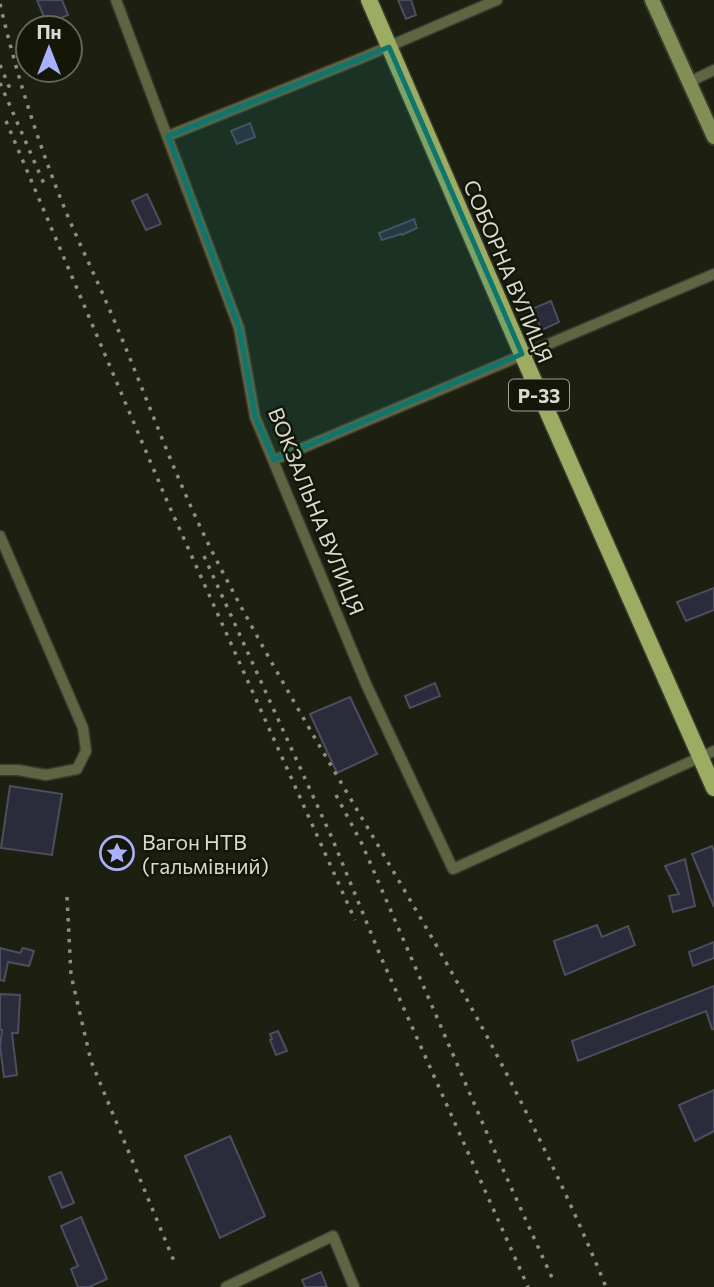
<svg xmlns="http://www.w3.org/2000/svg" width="714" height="1287" viewBox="0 0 714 1287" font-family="Commissioner,sans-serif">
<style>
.building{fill:#2a2c3b;stroke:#4c4e5f;stroke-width:2}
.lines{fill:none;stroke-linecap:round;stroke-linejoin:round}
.street-casing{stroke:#373a2c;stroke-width:13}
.secondary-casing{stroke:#373a2c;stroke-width:18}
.primary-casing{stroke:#373a2c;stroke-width:19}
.street{stroke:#5d6542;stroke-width:10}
.secondary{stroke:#818e55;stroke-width:14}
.primary{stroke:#9cad63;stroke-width:16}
.rail{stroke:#8c8f83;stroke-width:3.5;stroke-dasharray:3.5 7;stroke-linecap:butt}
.marked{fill:#0f766e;fill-opacity:0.2;stroke:#0f766e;stroke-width:5;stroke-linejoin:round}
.labels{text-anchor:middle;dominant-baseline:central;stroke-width:5;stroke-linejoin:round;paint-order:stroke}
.shield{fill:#141708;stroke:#9da095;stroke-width:2}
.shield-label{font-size:19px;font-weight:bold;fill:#d8dbd1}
.street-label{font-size:21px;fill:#d8dbd1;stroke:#141708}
.poi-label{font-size:21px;fill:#d8dbd1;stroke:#141708;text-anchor:start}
</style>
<rect width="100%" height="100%" fill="#1d2011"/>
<g class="building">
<path d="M37 0H62L68 15 47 24Z"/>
<path d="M398 0H411L416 15 406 19Z"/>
<path d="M250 123 255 137 237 144 231 131Z"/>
<path d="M147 194 161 224 146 230 132 201Z"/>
<path d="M414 219 417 228 402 235 401 234 382 240 379 233Z"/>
<path d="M551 301 559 322 542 330 532 309Z"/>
<path d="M714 588V610L686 621 677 602Z"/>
<path d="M435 683 440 696 410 708 405 696Z"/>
<path d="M350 697 377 754 337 773 310 714Z"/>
<path d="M10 786 62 794 52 855 1 848Z"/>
<path d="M712 846 714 852V907L692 854Z"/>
<path d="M685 859 695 906 673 912 669 896 679 894 665 866Z"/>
<path d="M597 925 602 937 628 926 635 945 565 975 554 941Z"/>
<path d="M714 942V958L693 966 689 952Z"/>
<path d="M0 948 20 953 23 948 34 951 29 966 8 962 4 981 0 980Z"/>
<path d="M714 986V1029H712L706 1011 578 1061 572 1041Z"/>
<path d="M0 994 20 995 18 1033H12L17 1075 4 1077 0 1046 2 1030H0Z"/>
<path d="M278 1031 287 1051 276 1055 270 1040 272 1039 270 1034Z"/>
<path d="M714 1090V1131L695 1141 679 1105Z"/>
<path d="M230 1136 265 1216 220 1238 185 1156Z"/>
<path d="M61 1172 74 1203 62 1208 49 1177Z"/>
<path d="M81 1217 107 1279 89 1287H78L71 1269 78 1266 61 1226Z"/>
<path d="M321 1272 327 1287H305L302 1280Z"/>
</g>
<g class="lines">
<g class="street-casing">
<g id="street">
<path d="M116 0 239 328 255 417 366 684 453 869 714 751"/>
<path d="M689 82 714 70"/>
<path d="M168 136 364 57 497 0"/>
<path d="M274 460 714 274"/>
<path d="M0 536 83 728 86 751 77 769 46 775 18 770H0"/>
<path d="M226 1287 333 1236 354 1287"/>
</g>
</g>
<g class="secondary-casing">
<path id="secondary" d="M652 0 714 137"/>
</g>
<g class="primary-casing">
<path id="primary" d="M369 0 522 354 714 788"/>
</g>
<use href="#street" class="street"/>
<use href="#secondary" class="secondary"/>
<use href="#primary" class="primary"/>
<g class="rail">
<path d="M0 4C16 72 36 137 62 202 76 237 93 271 108 306 145 391 175 480 218 563 300 722 398 872 483 1029 528 1113 570 1199 606 1287"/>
<path d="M0 65 11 91"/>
<path d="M0 83 45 186"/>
<path d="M6 121 167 501 355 920"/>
<path d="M204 556 332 838 380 955 528 1287"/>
<path d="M336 795 362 844 496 1154 553 1280"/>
<path d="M67 897 71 975 91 1061 176 1266"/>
</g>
</g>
<path class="marked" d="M389 47 522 354 274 460 255 417 239 328 168 136Z"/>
<defs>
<g id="sight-ring" transform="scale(1.75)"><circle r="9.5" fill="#141708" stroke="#a9b0fc" stroke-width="1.5"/><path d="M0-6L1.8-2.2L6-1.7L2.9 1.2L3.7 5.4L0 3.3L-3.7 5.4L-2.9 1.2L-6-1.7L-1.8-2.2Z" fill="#a9b0fc"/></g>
</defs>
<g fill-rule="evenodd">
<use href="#sight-ring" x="117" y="853"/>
</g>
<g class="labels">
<rect class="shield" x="509" y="379.5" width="60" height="31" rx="5"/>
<g class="shield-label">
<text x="539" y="395">Р-33</text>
</g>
<g class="street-label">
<text transform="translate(509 271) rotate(67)">СОБОРНА ВУЛИЦЯ</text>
<text transform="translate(317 511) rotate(68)">ВОКЗАЛЬНА ВУЛИЦЯ</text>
</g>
<g class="poi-label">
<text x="142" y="841">Вагон НТВ<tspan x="142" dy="24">(гальмівний)</tspan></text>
</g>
</g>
<g transform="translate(49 49)"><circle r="33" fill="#141708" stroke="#626558" stroke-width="2"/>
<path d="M0-5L12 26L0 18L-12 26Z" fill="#a9b0fc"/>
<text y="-10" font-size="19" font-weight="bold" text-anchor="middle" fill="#d8dbd1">Пн</text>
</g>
</svg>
